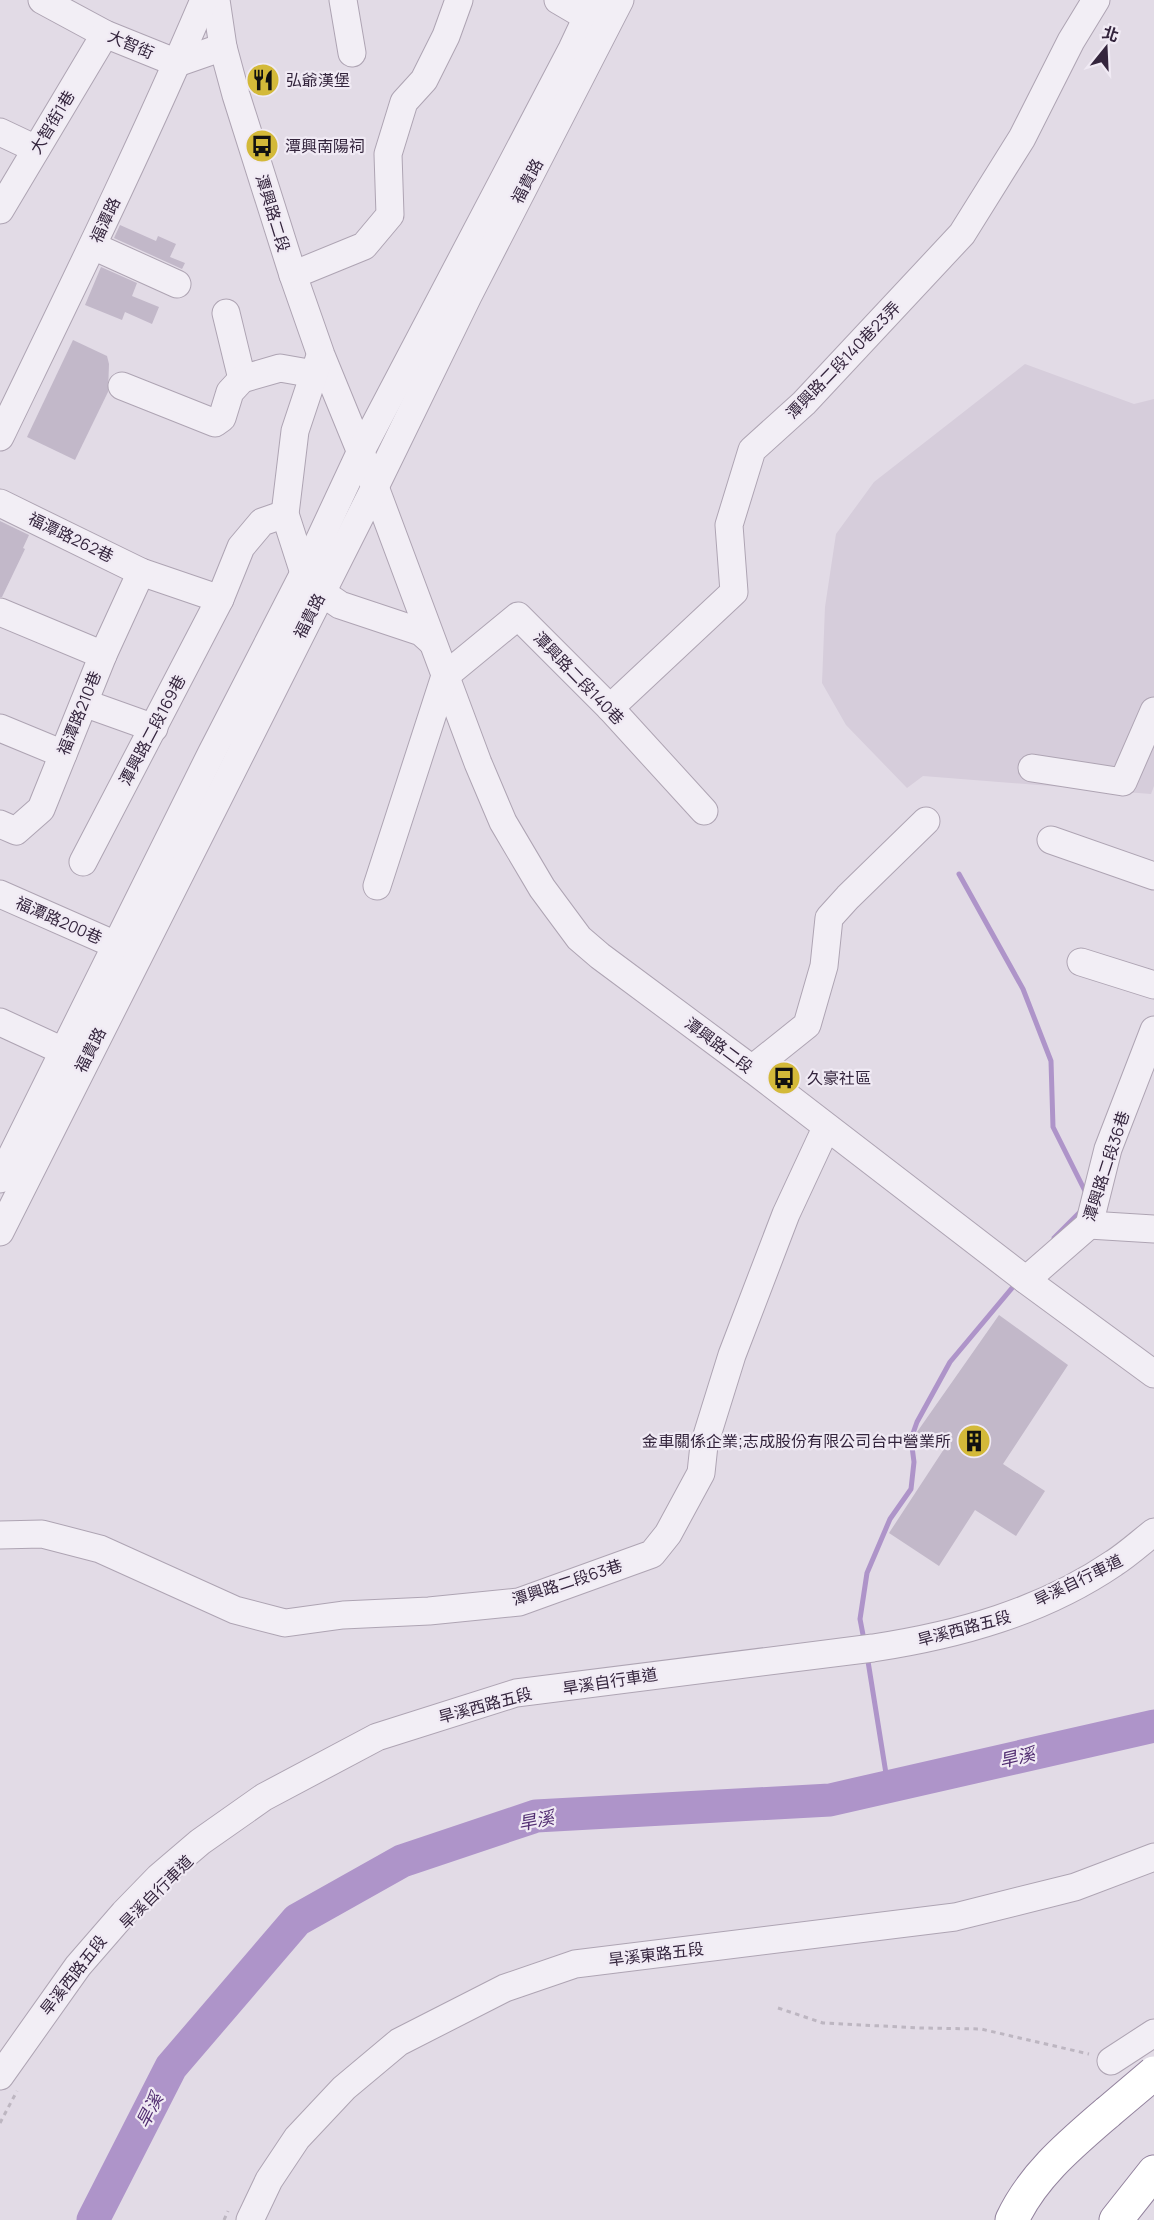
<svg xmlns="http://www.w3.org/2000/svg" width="1154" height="2220" viewBox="0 0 1154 2220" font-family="Manrope,'Noto Sans TC',sans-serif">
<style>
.built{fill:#d6cddb}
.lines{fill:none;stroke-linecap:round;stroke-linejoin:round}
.stream{stroke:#ae94c9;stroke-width:5}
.river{stroke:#ae94c9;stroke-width:33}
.building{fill:#c2b8c9}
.minor-casing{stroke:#aea4b3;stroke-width:29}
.highway-casing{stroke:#92829d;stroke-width:35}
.path{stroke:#bdb6c1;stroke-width:3;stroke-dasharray:4.5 4.5;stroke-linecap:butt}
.minor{stroke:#f2eef5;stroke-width:27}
.highway{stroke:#fff;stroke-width:33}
.highway-bridge-casing{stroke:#92829d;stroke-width:35;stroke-linecap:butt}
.highway-bridge{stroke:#fff;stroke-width:33}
.labels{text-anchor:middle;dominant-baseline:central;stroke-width:4.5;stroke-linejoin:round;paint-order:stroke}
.street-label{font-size:16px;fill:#34253d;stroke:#f0eaf4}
.poi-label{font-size:16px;fill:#34253d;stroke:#f0eaf4;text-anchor:start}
.water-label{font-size:18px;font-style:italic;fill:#522e72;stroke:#f0eaf4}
</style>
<rect width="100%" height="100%" fill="#e2dbe6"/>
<path class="built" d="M1025 364 1134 404 1154 399V786L1151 794 923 776 907 788 846 725 822 683 825 607 836 534 874 482Z"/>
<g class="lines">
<g class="stream">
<path d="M959 874 1023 989 1051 1061 1053 1127 1086 1193"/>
<path d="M1054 1238 1081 1211"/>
<path d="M864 1640 860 1619 867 1573 890 1519 911 1489 914 1462 911 1439 917 1422 950 1362 1017 1282"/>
<path d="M867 1655 888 1786"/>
</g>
<path class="river" d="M93 2220 171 2067 297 1920 402 1861 536 1816 830 1800 1154 1726"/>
</g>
<g class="building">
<path d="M120 225 156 241 158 236 176 244 170 257 185 263 182 269 114 238Z"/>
<path d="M101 267 137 283 132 296 159 307 152 324 125 312 122 320 85 305Z"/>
<path d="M73 340 107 356 109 364 108 392 75 460 27 437Z"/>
<path d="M0 521 29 535 23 548 25 549 2 597H0Z"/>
<path d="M999 1315 1068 1365 1003 1464 1045 1491 1016 1536 975 1510 939 1566 889 1533 944 1449 917 1432Z"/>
</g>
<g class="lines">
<g class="minor-casing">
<g id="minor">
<path d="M42 0 105 34 177 63 223 47"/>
<path d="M216 0 223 47 236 95 293 275 321 355 375 487 478 763 503 822 542 888 579 938 600 956 752 1069 1026 1280 1154 1374"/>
<path d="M343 0 352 53"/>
<path d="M558 0 587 17"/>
<path d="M0 132 36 149"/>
<path d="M0 210 105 34"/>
<path d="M93 246 177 284"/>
<path d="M293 275 364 246 390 215 388 154 404 102 424 80 446 36 459 0"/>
<path d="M226 313 242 379"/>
<path d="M122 386 215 423 222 418 230 392 242 379 280 368 314 374"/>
<path d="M0 437C70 292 141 148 204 0"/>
<path d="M0 503 141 572 220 599"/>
<path d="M304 573 285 514 295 431 319 359"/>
<path d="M321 592 340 605 421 632 431 641"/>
<path d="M0 612 103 655"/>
<path d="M84 703 154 728"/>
<path d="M610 708 734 592 729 525 752 450 804 403 962 234 1022 138 1071 41 1096 0"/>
<path d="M0 728 63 754"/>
<path d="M1032 768 1123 782 1154 711"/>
<path d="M0 824 16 831 41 809 103 655 141 572"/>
<path d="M1051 840 1154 876"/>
<path d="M83 862 220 599 241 547 262 522 285 514"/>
<path d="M377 886 445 676 518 616 610 708 704 811"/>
<path d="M0 894 118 946"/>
<path d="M1081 962 1154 985"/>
<path d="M0 1022 63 1051"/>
<path d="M752 1069 807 1025 824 966 829 918 848 897 926 821"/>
<path d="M0 1179 211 754 304 573 360 453 572 49 595 0"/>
<path d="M1089 1225 1154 1229"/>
<path d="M0 1232 375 487 468 296 620 0"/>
<path d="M1026 1280 1089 1225 1108 1149 1154 1030"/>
<path d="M0 1535 42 1534 100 1549 235 1610 285 1623 343 1615 429 1611 519 1602 652 1554 668 1534 701 1473 704 1445 732 1355 786 1214 826 1128"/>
<path d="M1111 2061 1154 2033"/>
<path d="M0 2076 78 1966 124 1913 159 1877 200 1842 264 1797 377 1737 516 1693 873 1648C958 1635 1042 1612 1114 1563 1128 1554 1141 1542 1154 1532"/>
<path d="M250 2220 269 2180 297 2138 344 2088 399 2042 505 1988 575 1964 955 1917 1075 1887 1154 1857"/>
</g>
</g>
<g class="highway-casing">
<g id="highway">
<path d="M1012 2220C1033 2175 1071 2144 1108 2112"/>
<path d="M1116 2220 1154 2172"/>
</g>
</g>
<g class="path">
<path d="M778 2008 823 2023 921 2028 981 2029 1089 2054"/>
<path d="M0 2123 17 2091"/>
<path d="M224 2220 228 2211"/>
</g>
<use href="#minor" class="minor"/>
<use href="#highway" class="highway"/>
<g class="highway-bridge-casing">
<path id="highway-bridge" d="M1108 2112 1154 2073"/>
</g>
<use href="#highway-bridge" class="highway-bridge"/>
</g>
<defs>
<g id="restaurant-disc" transform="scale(1.725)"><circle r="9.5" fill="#d3b939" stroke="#f0eaf4"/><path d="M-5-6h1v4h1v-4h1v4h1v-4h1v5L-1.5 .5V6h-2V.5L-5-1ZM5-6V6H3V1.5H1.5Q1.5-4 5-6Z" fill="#111"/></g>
<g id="bus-disc" transform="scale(1.725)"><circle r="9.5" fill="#d3b939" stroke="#f0eaf4"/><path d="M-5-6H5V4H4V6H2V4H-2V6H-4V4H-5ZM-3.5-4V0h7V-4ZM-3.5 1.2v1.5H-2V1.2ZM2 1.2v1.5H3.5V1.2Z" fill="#111"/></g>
<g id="building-disc" transform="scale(1.725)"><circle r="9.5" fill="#d3b939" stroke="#f0eaf4"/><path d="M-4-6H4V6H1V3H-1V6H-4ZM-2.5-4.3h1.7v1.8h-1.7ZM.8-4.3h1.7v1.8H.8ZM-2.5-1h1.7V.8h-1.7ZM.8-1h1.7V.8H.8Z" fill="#111"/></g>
</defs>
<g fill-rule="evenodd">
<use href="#restaurant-disc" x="263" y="80"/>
<use href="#bus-disc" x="262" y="146"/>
<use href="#bus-disc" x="784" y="1078"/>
<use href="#building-disc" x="974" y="1441"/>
</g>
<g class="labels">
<g class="street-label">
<text transform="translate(131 44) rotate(23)">大智街</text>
<text transform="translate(52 122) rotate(-59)">大智街1巷</text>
<text transform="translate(527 181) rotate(-62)">福貴路</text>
<text transform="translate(273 213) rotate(73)">潭興路二段</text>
<text transform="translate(105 220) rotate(-65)">福潭路</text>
<text transform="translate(843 360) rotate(-46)">潭興路二段140巷23弄</text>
<text transform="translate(71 537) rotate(26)">福潭路262巷</text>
<text transform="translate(309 616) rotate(-63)">福貴路</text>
<text transform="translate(579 678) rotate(46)">潭興路二段140巷</text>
<text transform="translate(79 713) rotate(-68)">福潭路210巷</text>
<text transform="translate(152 730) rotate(-62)">潭興路二段169巷</text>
<text transform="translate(59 920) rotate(24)">福潭路200巷</text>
<text transform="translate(719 1045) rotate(37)">潭興路二段</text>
<text transform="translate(90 1050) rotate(-63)">福貴路</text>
<text transform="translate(1106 1166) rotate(-72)">潭興路二段36巷</text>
<text transform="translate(1078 1580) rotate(-26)">旱溪自行車道</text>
<text transform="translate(567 1582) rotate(-18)">潭興路二段63巷</text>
<text transform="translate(964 1628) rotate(-15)">旱溪西路五段</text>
<text transform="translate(610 1681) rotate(-9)">旱溪自行車道</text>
<text transform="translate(485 1705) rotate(-15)">旱溪西路五段</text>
<text transform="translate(156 1892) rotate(-45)">旱溪自行車道</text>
<text transform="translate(656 1954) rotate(-7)">旱溪東路五段</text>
<text transform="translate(73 1975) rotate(-52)">旱溪西路五段</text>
</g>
<g class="poi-label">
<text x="286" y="80">弘爺漢堡</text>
<text x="285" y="146">潭興南陽祠</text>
<text x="807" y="1078">久豪社區</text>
<text x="951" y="1441" text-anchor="end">金車關係企業;志成股份有限公司台中營業所</text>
</g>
<g class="water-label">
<text transform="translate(1017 1757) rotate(-13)">旱溪</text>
<text transform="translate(536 1820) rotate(-11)">旱溪</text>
<text transform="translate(149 2110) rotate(-63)">旱溪</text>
</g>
</g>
<g transform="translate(1106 48) rotate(18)" stroke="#f0eaf4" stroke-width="4.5" paint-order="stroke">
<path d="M0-4.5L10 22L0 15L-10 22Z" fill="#34253d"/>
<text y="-9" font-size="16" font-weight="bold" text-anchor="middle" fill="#34253d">北</text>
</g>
</svg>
